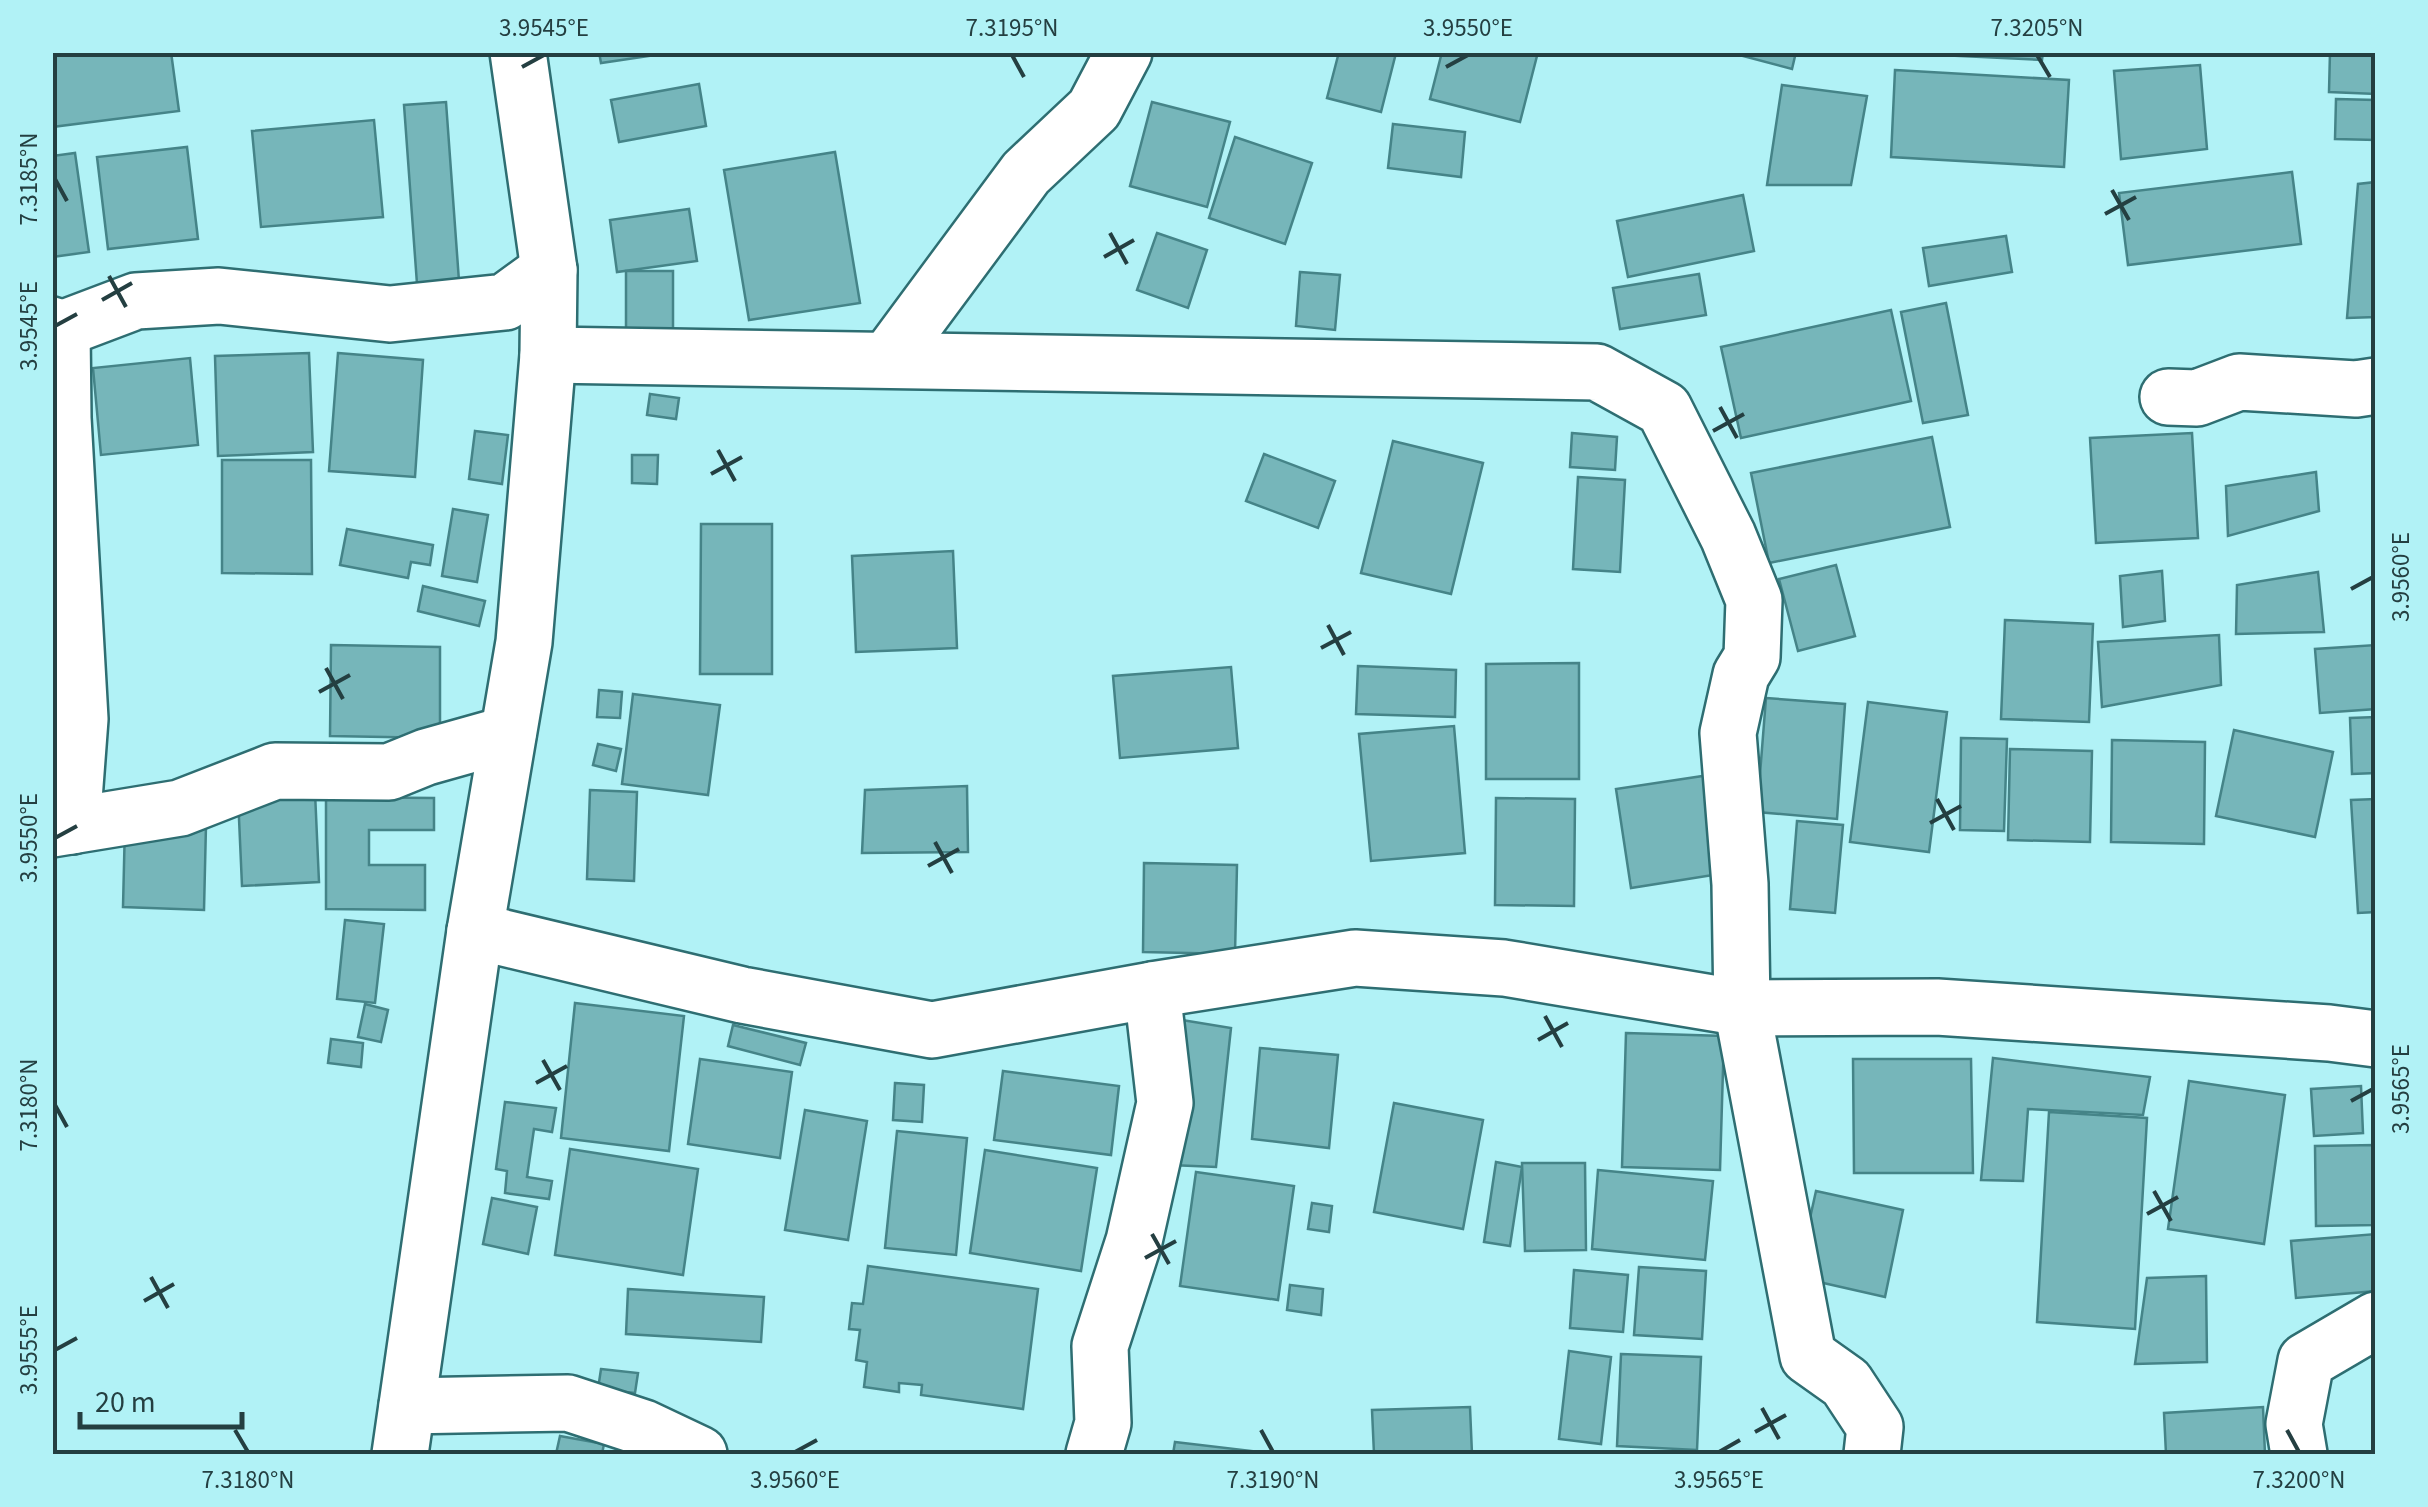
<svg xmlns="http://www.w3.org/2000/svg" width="2428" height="1507" viewBox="0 0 2428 1507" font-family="'Source Sans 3',sans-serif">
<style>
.building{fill:#76b6ba;stroke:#458488;stroke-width:2.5}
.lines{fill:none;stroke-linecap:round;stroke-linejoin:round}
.minor-casing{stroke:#2e6e72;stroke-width:60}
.minor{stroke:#fff;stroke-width:55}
.ticks{fill:none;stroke:#243f41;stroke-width:4}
.neatline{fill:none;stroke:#243f41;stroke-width:4}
.ticks-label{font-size:25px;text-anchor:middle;fill:#243f41}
</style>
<rect width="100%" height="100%" fill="#b1f2f6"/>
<g class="building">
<path d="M52 52H171L179 111 52 127Z"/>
<path d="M599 52H649V56L601 63Z"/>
<path d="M1339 52 1396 53 1381 112 1327 98Z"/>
<path d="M1442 52H1538L1520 122 1430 99Z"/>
<path d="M1728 52H1796L1792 69Z"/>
<path d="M1876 52H2043L2042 60Z"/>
<path d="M2330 52H2376V94L2329 92Z"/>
<path d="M2200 65 2207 149 2121 159 2114 71Z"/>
<path d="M1895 70 2069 80 2064 167 1891 157Z"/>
<path d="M699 84 706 126 619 142 611 100Z"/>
<path d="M1782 85 1867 96 1851 185H1767Z"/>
<path d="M2336 99 2376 100V140L2335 139Z"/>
<path d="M446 102 459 281 417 284 404 105Z"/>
<path d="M1152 102 1230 122 1207 207 1130 186Z"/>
<path d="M374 120 383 217 261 227 252 131Z"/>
<path d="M1393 124 1465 132 1461 177 1388 168Z"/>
<path d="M1235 137 1312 163 1285 244 1209 218Z"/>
<path d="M187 147 198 239 108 249 97 157Z"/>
<path d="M835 152 860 303 749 320 724 170Z"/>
<path d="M75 153 89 252 52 257V156Z"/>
<path d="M2292 172 2301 244 2128 265 2119 193Z"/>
<path d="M2376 182V317L2347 318 2358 184Z"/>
<path d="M1743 195 1754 251 1628 277 1617 221Z"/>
<path d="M689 209 697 261 617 272 610 220Z"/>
<path d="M1157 233 1207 250 1188 308 1137 290Z"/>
<path d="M2006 236 2012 272 1929 286 1923 248Z"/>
<rect x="626" y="271" width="47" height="63"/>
<path d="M1300 272 1340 275 1335 330 1296 326Z"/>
<path d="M1699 274 1706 315 1620 329 1613 288Z"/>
<path d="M1946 303 1968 415 1923 423 1901 312Z"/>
<path d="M1891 310 1911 401 1741 438 1721 347Z"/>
<path d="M309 353 313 452 218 456 215 356Z"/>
<path d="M338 353 423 360 415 477 329 471Z"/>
<path d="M190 358 198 445 101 455 93 368Z"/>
<path d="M650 394 679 398 676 419 647 415Z"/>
<path d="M475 431 508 435 502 484 469 479Z"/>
<path d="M1572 433 1617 437 1615 470 1570 467Z"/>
<path d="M2192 433 2198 538 2096 543 2090 438Z"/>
<path d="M1932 437 1950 527 1769 563 1751 473Z"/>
<path d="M1393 441 1483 463 1451 594 1361 573Z"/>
<path d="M1264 454 1335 481 1318 528 1246 501Z"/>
<path d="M632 455H658L657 484 632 483Z"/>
<path d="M222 460H311L312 574 222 573Z"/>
<path d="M2316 472 2319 511 2228 536 2226 486Z"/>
<path d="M1578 477 1625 480 1620 572 1573 569Z"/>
<path d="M453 509 488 515 477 582 442 576Z"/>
<path d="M701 524H772V674H700Z"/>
<path d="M347 529 433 545 430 565 411 562 408 578 340 565Z"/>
<path d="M953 551 957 648 856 652 852 556Z"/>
<path d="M1836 565 1855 636 1798 651 1779 579Z"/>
<path d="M2162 571 2165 621 2123 627 2120 576Z"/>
<path d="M2318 572 2324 632 2236 634 2237 585Z"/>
<path d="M423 586 485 601 479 626 418 611Z"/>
<path d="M2005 620 2093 624 2089 722 2001 719Z"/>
<path d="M2219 635 2221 685 2102 707 2098 642Z"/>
<path d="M331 645 440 647V738L330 736Z"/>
<path d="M2376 645V709L2320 713 2315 649Z"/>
<path d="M1579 663V779H1486V664Z"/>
<path d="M1358 666 1456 670 1455 717 1356 714Z"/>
<path d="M1231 667 1238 748 1120 758 1113 676Z"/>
<path d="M599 690 622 692 620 718 597 717Z"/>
<path d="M633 694 720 705 708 795 622 784Z"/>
<path d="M1766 698 1845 704 1837 819 1757 812Z"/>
<path d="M1868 702 1947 712 1929 852 1850 842Z"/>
<path d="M2376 717V773L2352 774 2350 718Z"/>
<path d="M1454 726 1465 853 1371 861 1359 734Z"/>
<path d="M2234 730 2333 752 2315 837 2216 816Z"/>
<path d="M1961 738 2007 739 2004 831 1960 830Z"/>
<path d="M2112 740 2205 742 2204 844 2111 842Z"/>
<path d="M598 744 621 749 616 771 593 765Z"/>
<path d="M2010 749 2092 751 2090 842 2008 840Z"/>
<path d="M1716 774 1732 872 1631 888 1616 789Z"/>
<path d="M967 786 968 852 862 853 865 790Z"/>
<path d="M590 790 637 792 634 881 587 879Z"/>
<path d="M315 792 319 882 242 886 238 796Z"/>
<path d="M326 797 434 798V830H369V865H425V910L326 909Z"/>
<path d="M1496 798 1575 799 1574 906 1495 905Z"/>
<path d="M2376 799V912L2358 913 2351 800Z"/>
<path d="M1797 821 1843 825 1835 913 1790 909Z"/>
<path d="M125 823 206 825 204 910 123 907Z"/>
<path d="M1144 863 1237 865 1235 954 1143 952Z"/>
<path d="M345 920 384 924 375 1003 337 999Z"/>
<path d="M575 1003 684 1016 669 1151 561 1138Z"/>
<path d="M365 1004 388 1010 381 1042 358 1037Z"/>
<path d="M1182 1020 1231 1028 1216 1167 1171 1165Z"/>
<path d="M733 1025 806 1043 800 1065 728 1046Z"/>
<path d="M1626 1033 1724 1036 1720 1170 1622 1167Z"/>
<path d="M331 1039 363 1043 361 1067 328 1063Z"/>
<path d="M1260 1048 1338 1055 1329 1148 1252 1139Z"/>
<path d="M1993 1058 2150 1077 2143 1115 2028 1109 2023 1181 1981 1180Z"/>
<path d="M700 1059 792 1072 780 1158 688 1144Z"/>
<path d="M1853 1059H1971L1973 1173H1854Z"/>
<path d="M1003 1071 1119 1086 1111 1155 994 1140Z"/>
<path d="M2189 1081 2285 1095 2264 1244 2168 1229Z"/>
<path d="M895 1083 924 1085 922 1122 893 1120Z"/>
<path d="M2361 1086 2363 1133 2314 1136 2311 1089Z"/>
<path d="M505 1102 556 1108 552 1132 534 1129 527 1177 552 1181 549 1199 505 1193 507 1171 496 1169Z"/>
<path d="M1394 1103 1483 1120 1463 1229 1374 1212Z"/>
<path d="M805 1110 867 1121 848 1240 785 1230Z"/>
<path d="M2049 1112 2147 1118 2135 1329 2037 1322Z"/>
<path d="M897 1131 967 1138 956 1255 885 1248Z"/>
<path d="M2376 1145V1225L2316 1226 2315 1146Z"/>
<path d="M570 1149 698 1169 683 1275 555 1255Z"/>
<path d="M985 1150 1097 1168 1081 1271 970 1253Z"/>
<path d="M1496 1162 1522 1167 1510 1246 1484 1242Z"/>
<path d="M1522 1163H1585L1586 1250 1525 1251Z"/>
<path d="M1598 1170 1713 1181 1705 1260 1592 1249Z"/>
<path d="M1196 1172 1294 1186 1278 1300 1180 1286Z"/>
<path d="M1816 1191 1903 1210 1885 1297 1797 1277Z"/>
<path d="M492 1198 537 1207 528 1254 483 1244Z"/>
<path d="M1312 1203 1332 1206 1329 1232 1308 1229Z"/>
<path d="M2376 1234V1291L2296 1298 2291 1241Z"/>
<path d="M868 1266 1038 1289 1023 1409 921 1395 922 1385 899 1383V1392L864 1387 867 1362 856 1360 860 1330 849 1329 852 1303 863 1304Z"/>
<path d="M1639 1267 1706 1271 1702 1339 1634 1335Z"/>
<path d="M1574 1270 1628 1275 1623 1332 1570 1328Z"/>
<path d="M2206 1276 2207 1362 2135 1364 2147 1278Z"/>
<path d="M1290 1285 1323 1289 1321 1315 1287 1310Z"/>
<path d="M628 1289 764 1297 761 1342 626 1334Z"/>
<path d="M1569 1351 1611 1357 1601 1444 1559 1439Z"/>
<path d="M1621 1354 1701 1357 1697 1450 1617 1446Z"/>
<path d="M601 1369 638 1373 635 1393 598 1389Z"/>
<path d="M1470 1407 1472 1454H1374L1372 1410Z"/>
<path d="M2263 1407 2265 1454H2166L2164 1413Z"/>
<path d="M560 1436 604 1444 602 1454H556Z"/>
<path d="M1175 1442 1252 1451V1454H1173Z"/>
</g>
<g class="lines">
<g class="minor-casing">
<g id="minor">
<path d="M52 325 62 329 63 418 80 719 72 826"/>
<path d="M52 329H62L136 301 219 296 390 314 505 302 549 270"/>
<path d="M548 355 1597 372 1664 409 1728 536 1754 600 1752 657 1741 675 1728 733 1740 884 1742 1008 1808 1356 1846 1383 1875 1427 1872 1454"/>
<path d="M889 358 1026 173 1094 109 1124 52"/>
<path d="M2168 397 2197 398 2239 382 2356 389 2376 386"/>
<path d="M52 829 180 808 275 771 389 772 426 757 508 734"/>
<path d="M475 931 742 995 932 1030 1152 990 1355 958 1504 968 1742 1008 1937 1007 2329 1033 2376 1039"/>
<path d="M407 1406 568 1403 644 1428 699 1454"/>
<path d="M400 1454 475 931 524 642 548 355 549 270 518 52"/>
<path d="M1094 1454 1103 1423 1100 1346 1134 1241 1165 1103 1152 990"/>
<path d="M2299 1454 2294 1424 2306 1361 2376 1320"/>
</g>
</g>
<use href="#minor" class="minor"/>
</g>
<path class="ticks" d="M1012 55 1024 77M2037 55 2050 77M522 67 544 55M1446 67 1468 55M55 179 67 201M2112 190 2129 220M2105 214 2136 197M1110 233 1127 264M1104 257 1134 240M109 276 126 307M102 300 132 283M55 326 77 314M1720 407 1737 438M1713 431 1744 414M718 450 735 481M711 474 742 457M2351 589 2373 577M1328 625 1344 655M1321 648 1351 632M326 668 343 699M319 692 350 675M1937 799 1954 830M1930 823 1961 806M55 838 77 826M935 842 952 873M928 866 959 849M1545 1016 1562 1047M1538 1040 1568 1023M543 1060 560 1090M536 1083 567 1066M2351 1101 2373 1089M55 1105 67 1127M2154 1191 2171 1221M2147 1214 2178 1197M1152 1234 1169 1264M1145 1258 1176 1241M151 1277 168 1308M144 1301 174 1284M55 1350 77 1338M1762 1408 1779 1439M235 1430 248 1452M1261 1430 1273 1452M2287 1430 2299 1452M1755 1432 1786 1415M795 1452 817 1440M1719 1452 1740 1440"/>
<rect width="2428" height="1507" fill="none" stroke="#b1f2f6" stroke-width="110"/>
<path d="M80 1412v15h162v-15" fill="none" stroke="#243f41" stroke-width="5"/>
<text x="95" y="1412" font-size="30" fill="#243f41" stroke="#b1f2f6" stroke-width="8" paint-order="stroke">20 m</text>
<rect x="55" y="55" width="2318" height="1397" class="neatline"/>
<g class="ticks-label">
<text x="544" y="36">3.9545°E</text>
<text x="1012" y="36">7.3195°N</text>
<text x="1468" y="36">3.9550°E</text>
<text x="2037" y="36">7.3205°N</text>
<text transform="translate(28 179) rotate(-90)" y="9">7.3185°N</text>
<text transform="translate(28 326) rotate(-90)" y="9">3.9545°E</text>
<text transform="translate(2400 577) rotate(-90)" y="9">3.9560°E</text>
<text transform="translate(28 838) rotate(-90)" y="9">3.9550°E</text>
<text transform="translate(2400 1089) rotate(-90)" y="9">3.9565°E</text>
<text transform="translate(28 1105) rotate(-90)" y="9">7.3180°N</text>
<text transform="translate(28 1350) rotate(-90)" y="9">3.9555°E</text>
<text x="248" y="1488">7.3180°N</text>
<text x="795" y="1488">3.9560°E</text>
<text x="1273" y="1488">7.3190°N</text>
<text x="1719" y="1488">3.9565°E</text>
<text x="2299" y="1488">7.3200°N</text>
</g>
</svg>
